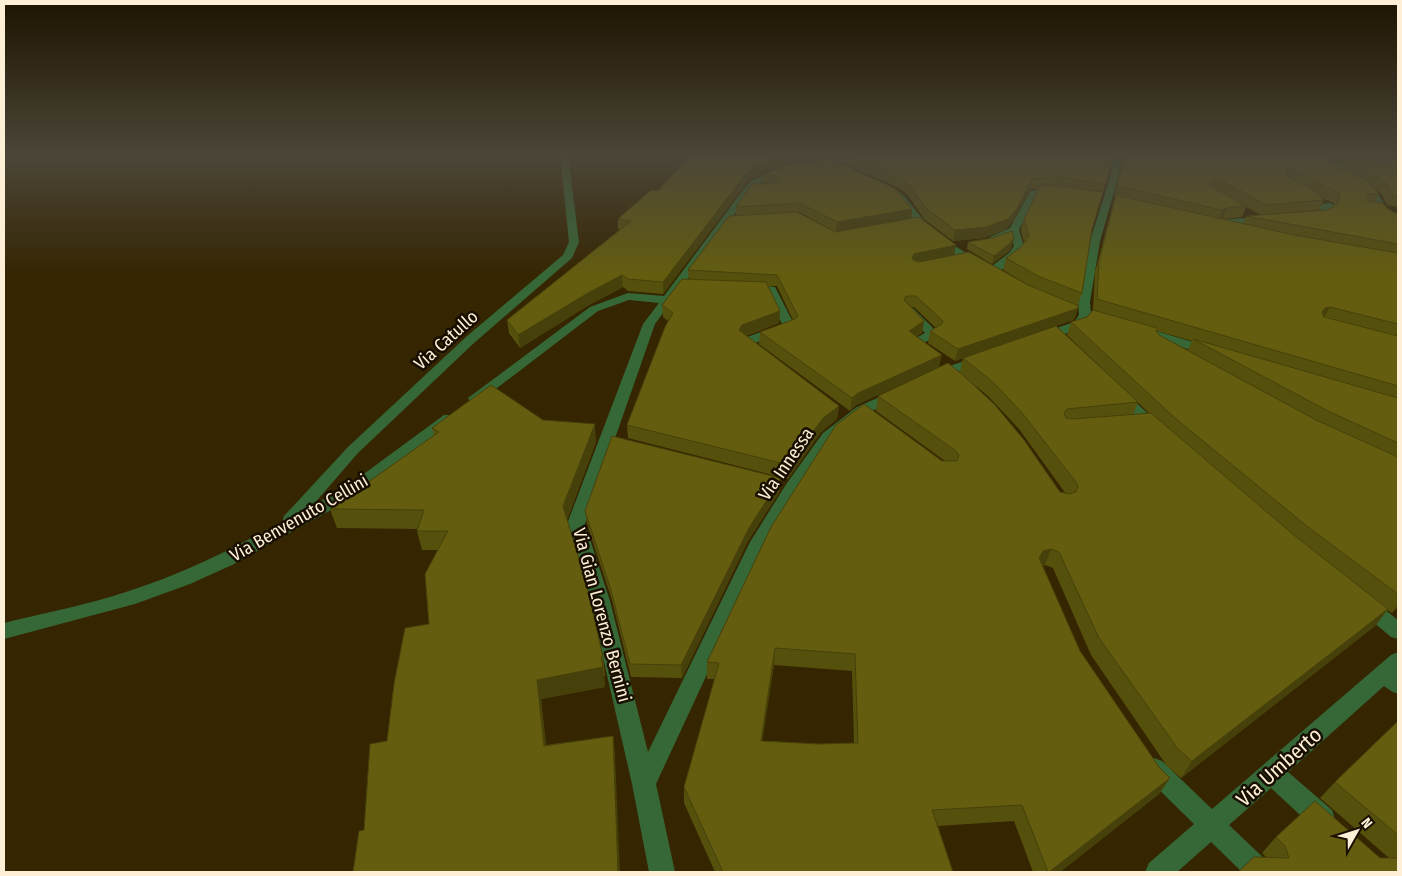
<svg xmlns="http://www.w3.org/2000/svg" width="1402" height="876" viewBox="0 0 1402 876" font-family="'Fira Sans Condensed',sans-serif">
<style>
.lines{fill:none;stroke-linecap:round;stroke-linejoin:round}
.minor{fill:#366837;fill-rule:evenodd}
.wall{fill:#56500d;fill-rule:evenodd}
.shaded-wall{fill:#46410a}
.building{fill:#645d0f;stroke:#46410a;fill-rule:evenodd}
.labels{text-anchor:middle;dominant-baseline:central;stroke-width:5;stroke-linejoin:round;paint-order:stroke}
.street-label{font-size:18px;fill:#fef0d6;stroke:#190f00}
.near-street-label{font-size:21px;fill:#fef0d6;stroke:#190f00}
</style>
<rect width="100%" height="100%" fill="#352501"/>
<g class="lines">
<g class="minor">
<path d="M560 155H568L579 242 572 258 474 343 358 453 313 505 346 487 444 415H454L456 418 454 421 358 495 232 565 190 584 135 604 4 639V623C44 613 86 605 126 592 181 575 232 549 282 522L284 516 348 447 466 337 563 255 569 242Z"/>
<path d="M859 155H874C865 161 822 169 813 163L817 161Z"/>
<path d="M1114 155H1122L1118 178 1100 241 1090 302 1091 315 1082 328 1047 340H1039L1037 337 1039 334 1074 322 1079 315 1078 302 1090 241 1110 178Z"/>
<path d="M1322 161 1398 168V172L1325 165H1322Z"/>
<path d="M777 168 784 170 757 185 752 190 655 324 585 524 610 601 648 752 750 542 787 483 823 433 857 407 891 392 896 391 903 395 901 398 867 413 833 439 768 543 656 784 675 872H649L632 784 590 601 567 524 643 324 659 303 629 300 598 311 480 401H470L468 398 590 307 628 293 664 296 746 186 751 181Z"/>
<path d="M1362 183C1383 191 1383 209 1398 221V228L1383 218 1373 198 1358 186Z"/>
<path d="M886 185C906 191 914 212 929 225 944 240 962 251 981 261L982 263 981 265H973C955 255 936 244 921 229 908 216 900 199 883 190L882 188Z"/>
<path d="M1049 187 1060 192 1056 195 1049 193 1036 195 1019 230 1024 246C1017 256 1002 276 988 273L987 271 988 269 1009 253 1014 246 1011 235 998 241H990V237L1010 228 1030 191Z"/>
<path d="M1330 203 1335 206 1330 209 1332 213C1325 219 1312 223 1305 217L1307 215 1322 212 1319 206 1321 204Z"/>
<path d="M1263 217 1266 218V222L1216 226 1211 223 1216 220Z"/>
<path d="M751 284 775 287 795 326 793 329 755 343 762 350 756 354 751 353 740 342 742 339 782 324 767 292 747 289 745 287 747 285Z"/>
<path d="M909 306 913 308 939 334 924 343 931 349 930 352H920L909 342 925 333 903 310Z"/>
<path d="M1146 328 1213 348 1214 351 1208 355 1142 335 1140 332 1142 329Z"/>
<path d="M981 355 986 356 988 359 986 362 935 380 928 376 930 373Z"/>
<path d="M1121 392 1126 393 1160 425 1162 428 1160 431H1150L1116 399 1114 396 1116 393Z"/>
<path d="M1366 598 1373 600 1398 620V639L1391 637 1359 610 1356 605 1359 600Z"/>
<path d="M1398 652V694L1391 691 1384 686 1288 772 1332 810 1335 819 1332 828 1323 831 1314 828 1271 788 1229 825 1269 863 1273 872H1242L1211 842 1177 872H1145L1149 863 1194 824 1146 777 1142 769 1146 761 1154 758 1162 761 1212 809 1377 667 1391 655Z"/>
</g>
</g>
<g class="wall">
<path d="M690 155H1114L1092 229 1082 293 1078 305 1075 317 1073 320 1056 326 1138 402 1133 415 1150 414 1067 335 1071 322 1087 317 1093 310 1095 272 1115 197H1114L1124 155H1398V207L1387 205 1381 193 1374 189 1379 194 1375 202 1396 213 1398 209V607L1392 613 1387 610 1375 626 1181 778 1167 766 1091 655 1053 568 1045 565 1043 566 1080 651 1159 767 1170 778 1159 794 1060 872H1033L1014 821 938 826 953 872H715L684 803V787L715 679H707V662L942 461H945L876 411 878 396 960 372 963 358 955 361 928 343 930 331 936 328 914 307H910L924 321 922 333 917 336 939 367 856 405 850 411 759 344 760 332 793 320 777 286H768L780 311 779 323 746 336 839 406 837 419 821 432 788 479 628 438 627 425 668 321 663 317 662 305 689 280 688 270 736 216V207L763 184V175L783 166 912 209 911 219 954 255 1030 286 1003 270 1006 258 1021 247 1024 242 1021 230 1024 219 1039 189H1030L1013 221 1005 230 984 238 953 241 924 219 908 195 899 188 845 164 846 155 789 163 764 171 754 177 745 185 663 294 628 291 623 287 589 305 520 348 509 333 507 320 620 230 618 229V219L658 191ZM1323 157 1328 159 1349 161 1345 169ZM1322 198 1334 203V206L1327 210 1269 214 1319 210 1324 200ZM1246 207 1261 215 1246 216 1243 224 1222 219 1242 217ZM797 212H799L836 232ZM1156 331H1157L1192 341 1188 350 1159 335ZM971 382 989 397 1019 429 1066 494 1060 492ZM774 665 852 671 854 743 819 744 762 741Z"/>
<path d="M968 242 1012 246 1008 252 992 264 967 249Z"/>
<path d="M543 420 596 442 567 520 603 657 605 676H604L605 687 541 699 546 745 613 736 615 755 364 830 387 741 429 624 438 550H422L417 531 418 529 337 528 330 509 434 435 432 428Z"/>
<path d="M781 478 780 491 748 541 682 678 631 677 612 600 587 524 585 511Z"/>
<path d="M1398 721V872L1266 857 1262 853 1276 837 1380 858H1389L1320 798 1335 782Z"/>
</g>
<g class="shaded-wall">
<path d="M785 155H846L789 163 764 171 754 177 745 185 663 294V282L745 175 754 167 765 162Z"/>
<path d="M1291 168 1287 177 1286 169Z"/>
<path d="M1032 179 1030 189 1013 221 1005 230 984 238 953 241 955 230Z"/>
<path d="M1227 208 1223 218 1218 221 1222 210Z"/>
<path d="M912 209 911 219 836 232 837 222Z"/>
<path d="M1014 238 1012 246 1008 252 992 264 994 256Z"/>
<path d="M956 245 954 255 913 264 912 257 914 254Z"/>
<path d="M622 275 623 287 589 305 520 348 518 335 588 293Z"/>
<path d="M1079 306 1075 317 1073 320 955 361 958 349Z"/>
<path d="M1330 307 1323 319 1322 312 1325 308Z"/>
<path d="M780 311 779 323 741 337 739 330 742 325Z"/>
<path d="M924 321 922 333 907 342 909 331Z"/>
<path d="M942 355 939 367 856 405 850 411 852 398 858 393Z"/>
<path d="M839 406 837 419 821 432 788 479 789 465 823 418Z"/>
<path d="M595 424 596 442 565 525 563 506Z"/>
<path d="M781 478 780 491 748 541 682 678 681 665 749 528Z"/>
<path d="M1051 549 1045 565 1036 567 1033 575 1043 551Z"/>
<path d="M1398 604V607L1392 613Z"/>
<path d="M1388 609 1375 626 1181 778 1192 761Z"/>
<path d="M775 648 774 665 760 757 761 741Z"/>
<path d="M603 667 605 687 541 699 548 765 544 746 537 680Z"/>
<path d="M613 736 615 755 620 872H618Z"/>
<path d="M1170 778 1159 794 1060 872H1049Z"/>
</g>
<g class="building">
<path d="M690 155H785L765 162 754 167 745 175 663 282 628 279 622 275 588 293 518 335 507 320 631 221 618 219 651 190 658 191Z"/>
<path d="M846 155H1114L1106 184 1060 177 1032 179 1016 210 1008 219 986 227 955 230 926 208 909 185 901 179Z"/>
<path d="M1125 155H1320L1367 181 1379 194H1368V201L1383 203 1388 209 1398 215V244L1246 216 1327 210 1338 204 1340 193 1327 188 1291 168 1286 169 1287 176 1314 190 1324 200 1266 205 1219 179H1212L1210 181 1211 186 1246 206 1227 208 1222 210 1117 186Z"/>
<path d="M1383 155H1398V157Z"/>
<path d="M829 159 894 188 912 209 837 222 800 203 736 207 752 184 780 183 781 180 777 176 763 175 783 166Z"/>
<path d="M1350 159 1398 164V196L1393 195 1386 183Z"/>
<path d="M1051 185 1103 192 1092 229 1082 293 1038 276 1006 258 1021 247 1029 236 1024 219 1040 186Z"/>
<path d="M1116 195 1294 235 1398 253V324L1330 307 1325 308 1322 312 1324 317 1398 336V386L1097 299 1099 261Z"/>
<path d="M797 212 835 232 919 217 956 245 914 254 912 257 913 260 919 262 969 252 1028 285 1079 306 1076 309 958 349 930 331 942 324 943 321 916 296H906L904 300 924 321 909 331 942 355 858 393 852 398 760 332 795 319 798 316 777 275 688 270 729 216Z"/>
<path d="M1012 231 1014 238 1009 244 994 256 968 242 992 238Z"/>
<path d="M682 279 766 282 780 311 742 325 739 330 839 406 823 418 789 465 627 425 665 327 673 313 662 305Z"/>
<path d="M1093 310 1157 328 1156 331 1159 335 1316 420 1398 457V594L1308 527 1175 418 1071 322 1087 317Z"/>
<path d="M1056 326 1138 402 1067 409 1064 413 1066 418 1073 419 1151 413 1295 536 1388 609 1192 761 1178 749 1099 638 1059 552 1051 549 1043 551 1039 558 1080 651 1159 767 1170 778 1049 872H1048L1022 805 932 810 953 872H723L684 787 719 663 707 662 771 527 836 425 864 404 942 461H957L959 455 956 451 878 396 948 363 963 375 995 405 1024 440 1060 492 1069 494 1076 492 1078 486 1076 482 1023 414 993 382 963 358ZM775 648 855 654 858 743 819 744 761 741Z"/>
<path d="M1193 339 1398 398V443L1328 411Z"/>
<path d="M491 385 543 420 595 424 563 506 586 582 603 657H601L603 667 537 680 544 746 613 736 618 872H353L359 831 364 830 370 744 387 741 394 684 405 628 429 624 425 574 448 531H417L424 510 330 509 439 432 432 428Z"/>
<path d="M612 436 781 478 749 528 681 665 630 664 610 587 585 511Z"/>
<path d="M1398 721V835L1335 782Z"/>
<path d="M1315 801 1380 858H1398V872H1238L1254 857 1289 858 1285 846 1276 837Z"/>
</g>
<linearGradient id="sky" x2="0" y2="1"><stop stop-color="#1d1401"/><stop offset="0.56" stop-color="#4b4638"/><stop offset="1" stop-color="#4b4638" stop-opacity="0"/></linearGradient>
<rect width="1402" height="278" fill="url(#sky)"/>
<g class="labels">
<g class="street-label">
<text transform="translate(446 340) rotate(-42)">Via Catullo</text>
<text transform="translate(786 464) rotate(-56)">Via Innessa</text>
<text transform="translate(299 518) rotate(-30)">Via Benvenuto Cellini</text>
<text transform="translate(602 615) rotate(75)">Via Gian Lorenzo Bernini</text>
</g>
<g class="near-street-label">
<text transform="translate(1279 767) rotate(-42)">Via Umberto</text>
</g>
</g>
<rect width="1402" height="876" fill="none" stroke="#fef0d6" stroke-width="10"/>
<g transform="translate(1357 831) rotate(51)" stroke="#190f00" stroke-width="4" paint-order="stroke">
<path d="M0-4L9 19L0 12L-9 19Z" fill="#fef0d6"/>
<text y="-8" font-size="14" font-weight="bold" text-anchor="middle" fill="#fef0d6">N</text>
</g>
</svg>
